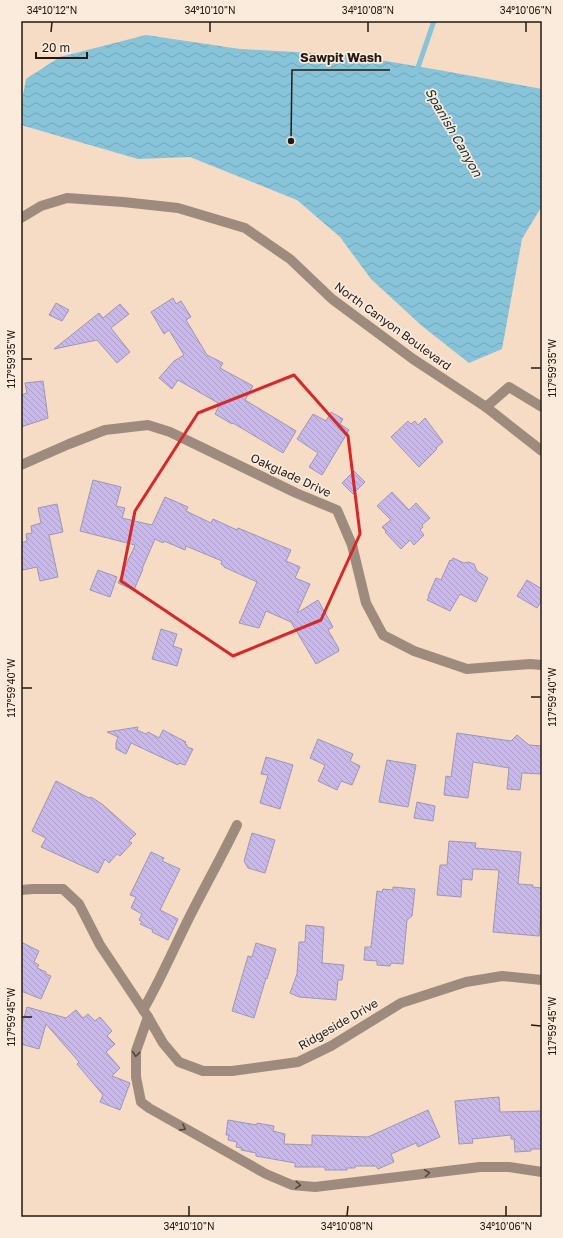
<svg xmlns="http://www.w3.org/2000/svg" width="563" height="1238" viewBox="0 0 563 1238" font-family="'Golos Text',sans-serif">
<style>
.water{fill:url(#water-waves)}
.lines{fill:none;stroke-linecap:round;stroke-linejoin:round}
.stream{stroke:#87c3d9;stroke-width:5}
.building{fill:url(#building-back-hatch);stroke:#9e96b3}
.minor{stroke:#9e8b7d;stroke-width:10}
.oneway{stroke:#54473d}
.marked{fill:none;stroke:#d62828;stroke-width:3;stroke-linejoin:round}
.ticks{fill:none;stroke:#231a12;stroke-width:1.5}
.labels{text-anchor:middle;dominant-baseline:central;stroke-width:3.5;stroke-linejoin:round;paint-order:stroke}
.street-label{font-size:12px;fill:#231a12;stroke:#fbebdd}
.water-label{font-size:13px;font-style:italic;fill:#13303a;stroke:#fbebdd}
.leader{fill:none;stroke:#231a12;stroke-width:1.5}
.callout-dot{fill:#231a12;stroke:#fbebdd;stroke-width:1.5}
.callout-label{font-size:13px;text-anchor:middle;font-weight:bold;fill:#231a12;stroke:#fbebdd;stroke-width:3.5;stroke-linejoin:round;paint-order:stroke}
.neatline{fill:none;stroke:#231a12;stroke-width:1.5}
.ticks-label{font-size:10px;text-anchor:middle;fill:#231a12}
</style>
<defs>
<pattern id="water-waves" width="16" height="10" patternUnits="userSpaceOnUse"><rect width="16" height="10" fill="#87c3d9"/><path d="M0 5q4-4 8 0t8 0" fill="none" stroke="#74a7b9"/></pattern>
<pattern id="building-back-hatch" width="6" height="6" patternUnits="userSpaceOnUse"><rect width="6" height="6" fill="#c8b9ea"/><path d="M-1 5l2 2M0 0l6 6M5-1l2 2" fill="none" stroke="#ac9ec8"/></pattern>
</defs>
<rect width="100%" height="100%" fill="#f6dbc5"/>
<path class="water" d="M146 35 240 49 350 55 439 70 542 89V206L522 239 502 349 469 363 422 326 371 279 340 237 297 200 190 157 138 159 21 125V106L26 79 60 57Z"/>
<g class="lines">
<path class="stream" d="M416 73 434 21"/>
</g>
<g class="building">
<path d="M173 298 176 304 181 301 191 317 186 320 207 355 223 363 220 368 253 386 245 400 296 431 283 453 233 423 232 424 215 414 220 404 178 380 172 389 159 378 174 361 184 355 169 330 164 334 151 312Z"/>
<path d="M56 303 69 310 62 321 49 315Z"/>
<path d="M120 304 129 314 111 328 130 352 117 363 97 340 54 349 99 313 103 318Z"/>
<path d="M43 381 48 418 21 427V395L27 393 25 383Z"/>
<path d="M331 412 343 419 340 424 349 430 322 475 309 467 318 453 297 439 313 414 326 421Z"/>
<path d="M425 418 443 442 436 448 437 449 419 467 391 437 408 421 411 424 415 421 418 425Z"/>
<path d="M354 471 365 482 353 494 342 483Z"/>
<path d="M93 480 121 487 116 506 125 508 122 518 152 525 165 497 188 507 186 511 211 523 213 519 237 530 238 528 291 550 286 561 300 567 295 578 310 584 297 613 318 600 333 627 328 630 339 649H338L339 651 316 664 291 622 266 611 259 628 239 623 257 582 224 567V566L221 564 222 561 186 546 185 550 164 541 163 543 155 539 142 569H143L134 590 118 583 135 545 80 531Z"/>
<path d="M392 492 409 510 416 503 430 518 422 525 423 527 420 530 424 535 414 545 410 540 401 549 385 532 386 531 382 527 391 520 377 506Z"/>
<path d="M57 504 63 532 49 535 58 577 40 581 37 567 23 570 21 562V543L27 541 26 534 32 533 31 526 41 523 38 508Z"/>
<path d="M453 558 464 563 468 562 474 564 477 571 488 578 476 602 460 594 450 611 427 600 429 597 428 596 436 578 441 580 450 560 451 561Z"/>
<path d="M98 570 117 577 110 597 90 590Z"/>
<path d="M527 580 542 589V600L537 608 517 596Z"/>
<path d="M161 629 177 634 173 646 182 649 177 666 152 659Z"/>
<path d="M138 727 137 730 146 734 148 732 159 738 163 730 186 742 185 744 187 745V747L193 749 185 765 179 763 178 765 131 743 126 754 116 749V743L118 737 107 732Z"/>
<path d="M457 733 511 741 517 735 529 745 542 746V774L522 773 520 790 507 789 509 768 473 762 468 798 444 795 446 776 451 777Z"/>
<path d="M318 739 353 754 350 761 360 766 352 785 341 781 337 790 318 781 325 765 310 758Z"/>
<path d="M266 757 293 765 280 809 260 803 268 775 261 774Z"/>
<path d="M387 760 416 765 408 807 379 802Z"/>
<path d="M56 781 89 798 91 797 102 804 136 834 129 841 132 843 120 856 117 854 109 863 105 859 98 873 41 847 46 838 32 831Z"/>
<path d="M417 802 435 806 433 821 414 818Z"/>
<path d="M252 833 275 840 265 873 248 868 244 861Z"/>
<path d="M449 841 476 843 475 848 521 852 518 884 533 885 532 887 542 888V907L539 936 493 932 499 870 473 869 472 880 462 879 461 897 437 895 440 865H447Z"/>
<path d="M151 852 164 858 162 861 180 869 160 910 178 919 168 940 152 932 153 930 140 924 142 922 139 920 142 914 131 908 136 897 130 895Z"/>
<path d="M393 887 415 889 412 916 407 920 403 964 391 963 390 966 377 965V961L364 960 365 947H371L377 891 382 892 383 889 393 890Z"/>
<path d="M306 925 324 927 322 963 344 965 342 980H338L336 1000 299 997 290 993 297 974 299 942H305Z"/>
<path d="M21 942 39 951 34 962 39 965 37 968 46 972V974L51 976 41 999 21 991Z"/>
<path d="M256 943 276 949 267 979 266 978 254 1018 232 1011 248 956 252 957Z"/>
<path d="M27 1007 66 1018 76 1010 83 1018 88 1014 95 1021 100 1017 112 1031 107 1036 115 1044 106 1052 120 1068 112 1076 130 1083 120 1110 100 1102 103 1095 77 1064 79 1062 46 1024 39 1049 21 1044V1028Z"/>
<path d="M499 1097 500 1112 542 1111V1149H531V1151L515 1152 514 1139H511V1135L472 1139 473 1143 459 1144 455 1101Z"/>
<path d="M428 1110 440 1137 418 1147 416 1143 391 1154 394 1162 378 1169 376 1166H355V1168H347V1170H325V1167H295V1163L256 1156V1153L241 1150 242 1148 236 1147 237 1142 228 1140 229 1135H226L228 1120 257 1125V1123L274 1126 273 1131 285 1134 284 1144 312 1145V1135L368 1137Z"/>
</g>
<g class="lines">
<g class="minor">
<path d="M21 218 41 206 67 198 123 202 178 208 245 228 290 259 332 299 413 359 486 407 542 451"/>
<path d="M486 407 509 387 542 407"/>
<path d="M21 465 69 444 105 430 148 425 170 432 296 493 337 510 352 545 366 603 383 635 414 651 467 669 530 664 542 665"/>
<path d="M21 890 33 889H63L79 904 100 945 148 1017 163 1043 179 1062 203 1071H232L298 1062 331 1046 401 1003 466 982 502 976 542 980"/>
<path d="M143 1010C160 981 173 950 188 920 204 888 221 858 237 825"/>
<path d="M148 1017 136 1051V1077L141 1102 149 1108 266 1174 292 1185 315 1187 480 1167H509L542 1172"/>
</g>
</g>
<defs><path id="oneway-chevron" d="M-2-3.5L2.5 0L-2 3.5" fill="none" stroke-width="1.6" stroke-linecap="round" stroke-linejoin="round"/></defs>
<g class="oneway">
<use href="#oneway-chevron" transform="translate(136 1054) rotate(96)"/>
<use href="#oneway-chevron" transform="translate(183 1128) rotate(29)"/>
<use href="#oneway-chevron" transform="translate(427 1173) rotate(-7)"/>
<use href="#oneway-chevron" transform="translate(298 1185) rotate(5)"/>
</g>
<path class="marked" d="M294 375 348 436 360 534 321 620 233 656 121 581 135 511 198 413Z"/>
<path class="ticks" d="M51 32 52 22M210 32V22M368 32V22M526 32V22M22 359H32M531 368H541M22 688H32M531 697H541M22 1017H32M531 1025 541 1026M189 1216V1206M347 1216 348 1206M506 1216V1206"/>
<g class="labels">
<g class="street-label">
<text transform="translate(393 326) rotate(36)">North Canyon Boulevard</text>
<text transform="translate(291 475) rotate(25)">Oakglade Drive</text>
<text transform="translate(338 1024) rotate(-30)">Ridgeside Drive</text>
</g>
<g class="water-label">
<text transform="translate(454 132) rotate(60)">Spanish Canyon</text>
</g>
</g>
<path class="leader" d="M291 141L292 70H390"/>
<circle class="callout-dot" cx="291" cy="141" r="4"/>
<g class="callout-label">
<text x="341" y="62">Sawpit Wash</text>
</g>
<rect width="563" height="1238" fill="none" stroke="#fbebdd" stroke-width="44"/>
<path d="M36 52v6h51v-6" fill="none" stroke="#231a12" stroke-width="2"/>
<text x="42" y="52" font-size="12" fill="#231a12" stroke="#fbebdd" stroke-width="3" paint-order="stroke">20 m</text>
<rect x="22" y="22" width="519" height="1194" class="neatline"/>
<g class="ticks-label">
<text x="52" y="14">34°10'12"N</text>
<text x="210" y="14">34°10'10"N</text>
<text x="368" y="14">34°10'08"N</text>
<text x="526" y="14">34°10'06"N</text>
<text transform="translate(11 359) rotate(-90)" y="4">117°59'35"W</text>
<text transform="translate(552 368) rotate(-90)" y="4">117°59'35"W</text>
<text transform="translate(11 688) rotate(-90)" y="4">117°59'40"W</text>
<text transform="translate(552 697) rotate(-90)" y="4">117°59'40"W</text>
<text transform="translate(11 1017) rotate(-90)" y="4">117°59'45"W</text>
<text transform="translate(552 1026) rotate(-90)" y="4">117°59'45"W</text>
<text x="189" y="1230">34°10'10"N</text>
<text x="347" y="1230">34°10'08"N</text>
<text x="506" y="1230">34°10'06"N</text>
</g>
</svg>
